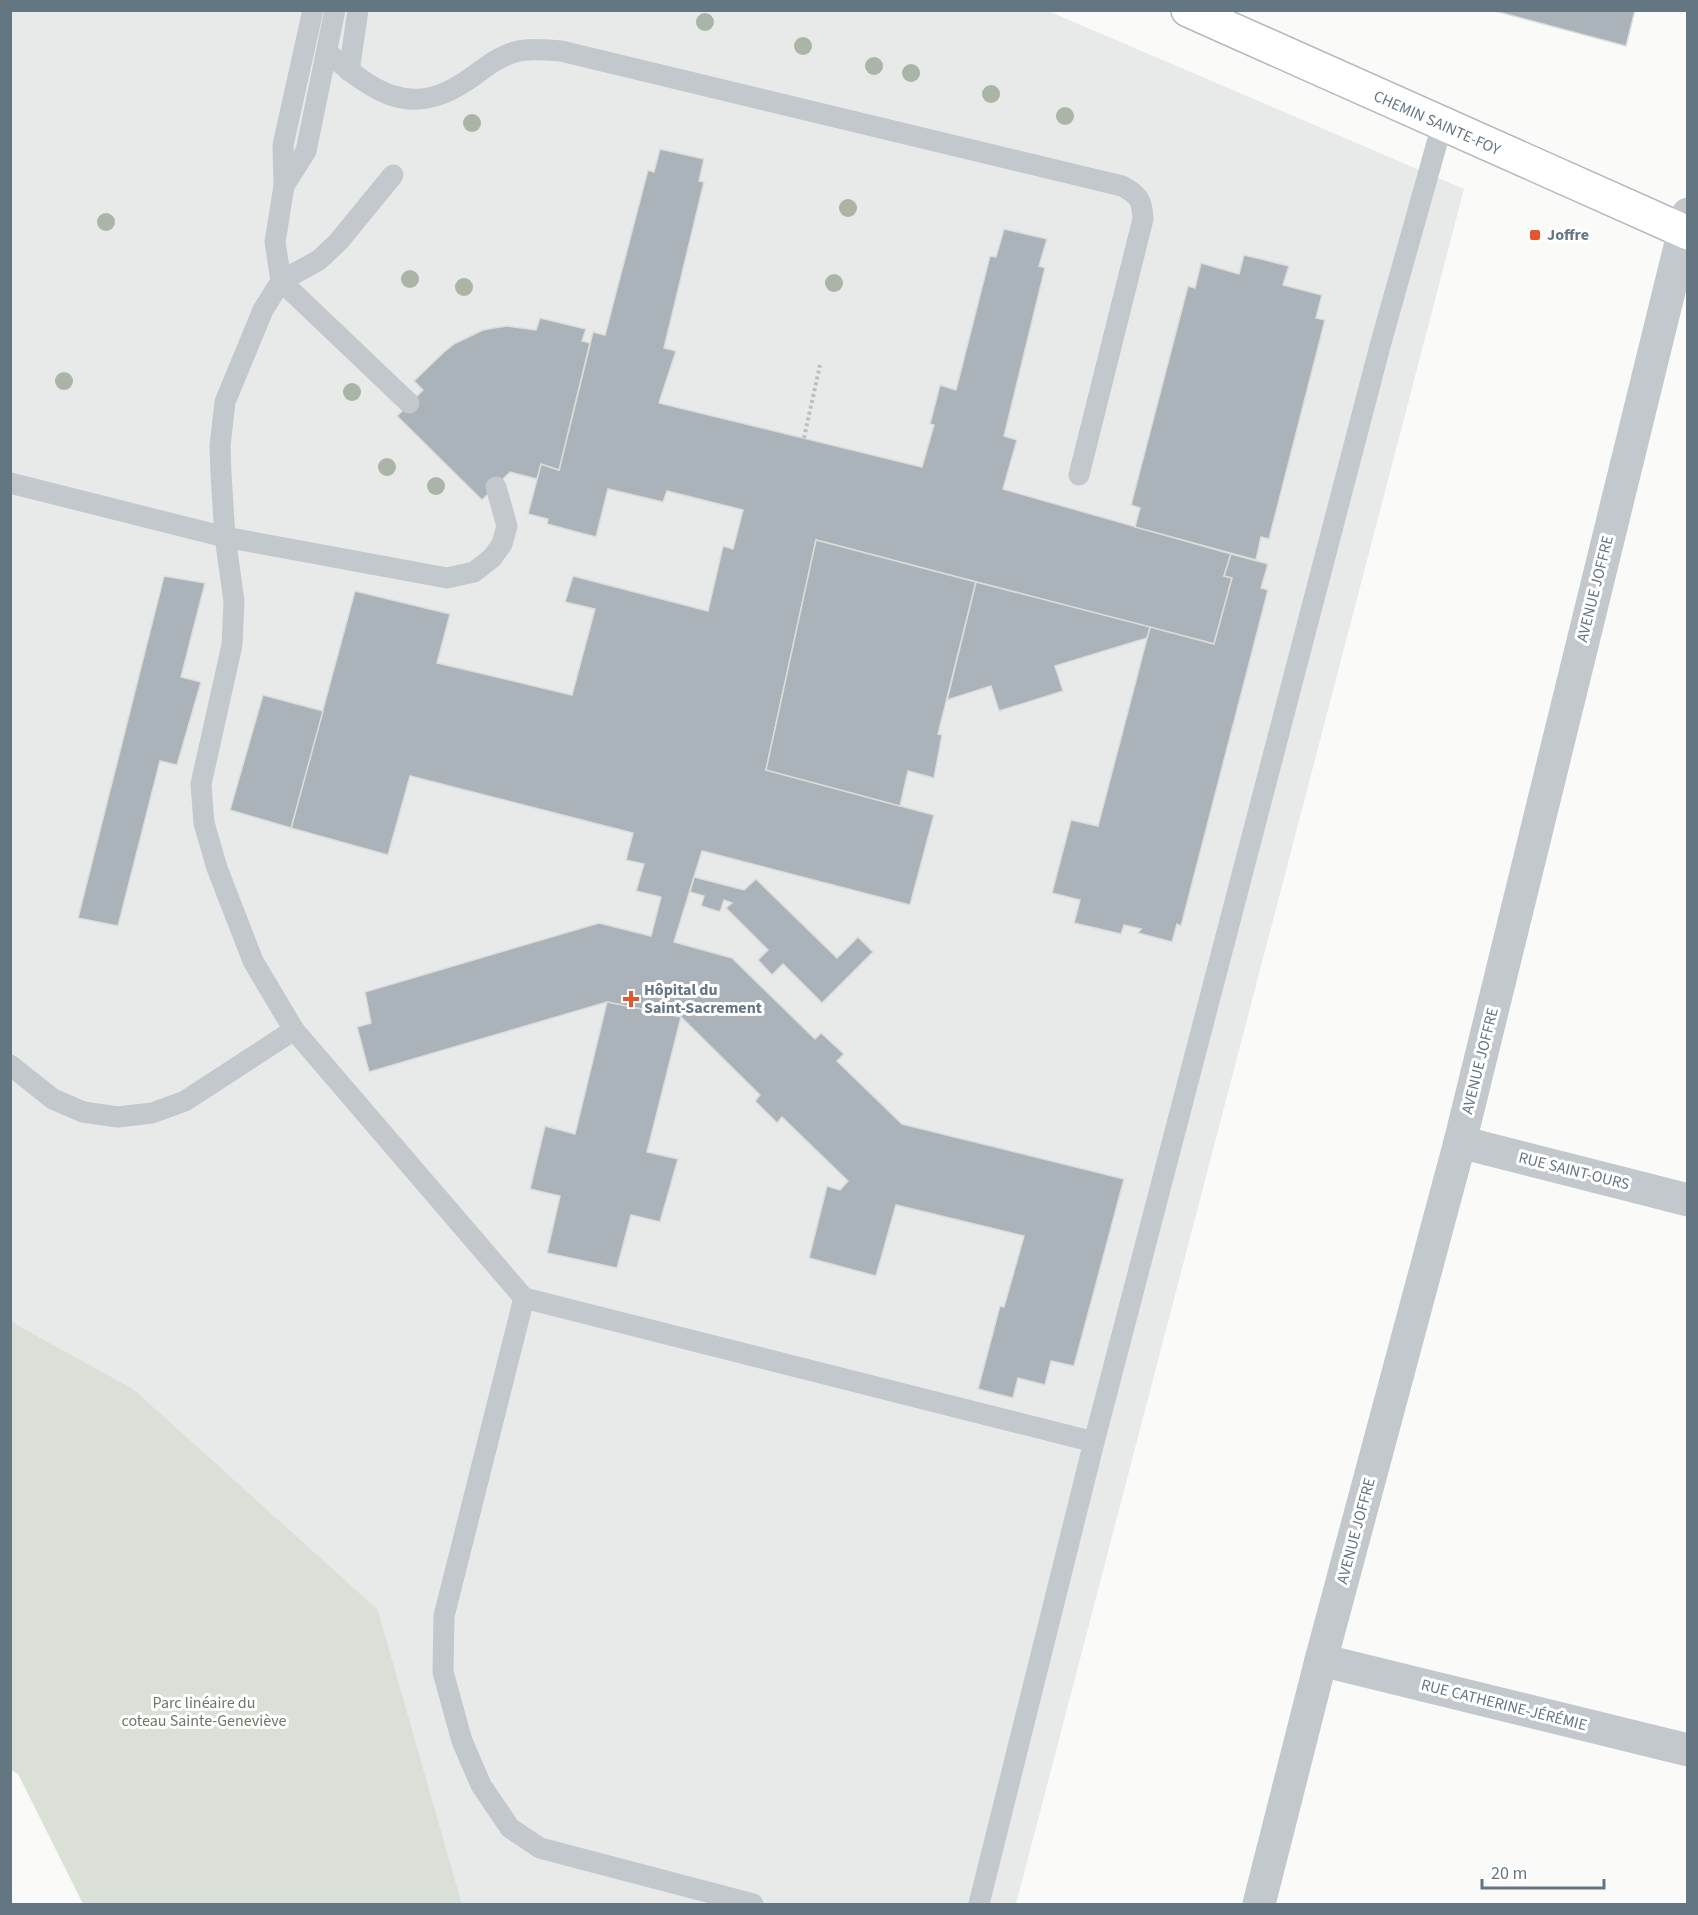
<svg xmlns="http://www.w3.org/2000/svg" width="1698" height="1915" viewBox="0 0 1698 1915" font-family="'Source Sans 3',sans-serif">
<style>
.built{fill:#e8e9e9}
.green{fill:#dadfd7}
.building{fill:#aab3b9;stroke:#dcdcda;stroke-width:1.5}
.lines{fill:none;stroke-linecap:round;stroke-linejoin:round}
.secondary-casing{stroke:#b3babf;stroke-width:36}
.path{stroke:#bbbfc2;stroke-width:4;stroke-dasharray:3 3;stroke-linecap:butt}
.service{stroke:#c3c8cc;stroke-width:21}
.minor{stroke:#c3c8cc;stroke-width:33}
.secondary{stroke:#fff;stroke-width:33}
.tree{fill:#aab4a7}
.poi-dot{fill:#e4572e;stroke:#fff;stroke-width:2}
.labels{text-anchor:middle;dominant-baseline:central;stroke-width:6;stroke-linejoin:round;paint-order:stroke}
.street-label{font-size:16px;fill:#657683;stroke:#fff}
.poi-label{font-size:16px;font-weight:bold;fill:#657683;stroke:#fff;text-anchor:start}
.park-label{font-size:16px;fill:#687a64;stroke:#fff}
</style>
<rect width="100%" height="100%" fill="#fafaf8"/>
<path class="built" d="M12 11H1048L1464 189 1016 1904H462L378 1610 11 1409Z"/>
<path class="green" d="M10 1320 22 1328 133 1389 378 1610 462 1904H83L18 1774 11 1770Z"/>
<g class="building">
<path d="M1491 10H1635L1626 46Z"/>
<path d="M660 149 704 159 699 181 704 182 664 348 676 351 659 403 922 467 934 425 930 424 940 385 956 390 990 256 996 257 1004 229 1047 239 1039 266 1045 268 1004 436 1017 440 1003 489 1231 554 1224 576 1232 578 1214 644 816 540 766 770 934 815 910 905 702 851 674 942 732 958 815 1039 821 1033 844 1054 837 1061 902 1124 1124 1179 1074 1366 1051 1361 1045 1385 1018 1378 1013 1398 978 1389 1000 1306 1004 1307 1024 1236 896 1205 876 1276 809 1258 827 1186 840 1190 848 1181 782 1117 777 1123 755 1101 760 1095 681 1017 607 1002 369 1072 357 1027 371 1023 365 992 599 923 651 936 661 897 636 891 644 864 626 860 633 833 410 776 388 855 291 828 355 591 450 614 437 663 572 695 595 609 565 602 573 576 708 611 723 546 733 549 743 510 667 491 663 502 608 489 596 537 547 524 548 519 528 514 541 464 559 470 593 332 605 335 648 170 654 172Z"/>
<path d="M1244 255 1289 266 1283 285 1322 295 1316 318 1325 320 1269 539 1261 537 1256 560 1135 527 1140 508 1131 505 1188 286 1195 288 1201 263 1239 274Z"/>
<path d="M540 318 586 329 582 341 590 343 559 470 541 464 537 479 510 472 482 500 397 416 423 390 414 381 444 352 454 344 483 330 494 328 507 326 536 330Z"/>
<path d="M816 540 976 582 938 734 942 735 934 778 908 771 900 806 766 770Z"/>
<path d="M1231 554 1268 564 1261 588 1268 590 1181 926 1177 924 1172 942 1138 933 1141 929 1124 925 1121 934 1074 923 1080 900 1052 893 1071 820 1098 826 1150 627 1214 644 1232 578 1224 576Z"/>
<path d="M164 576 205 583 181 677 201 682 177 765 160 761 118 926 78 918Z"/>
<path d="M976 582 1150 627 1147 638 1055 666 1063 691 999 711 991 686 947 700Z"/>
<path d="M263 695 323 711 291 828 230 810Z"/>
<path d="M694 877 744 890 756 879 837 958 858 937 873 952 822 1003 783 964 772 975 758 960 768 950 726 908 732 903 724 900 720 912 701 906 704 896 690 892Z"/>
<path d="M607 1002 681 1017 647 1152 678 1159 660 1222 631 1215 617 1268 547 1253 560 1196 530 1189 545 1126 575 1134Z"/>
</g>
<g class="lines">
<g class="secondary-casing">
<path id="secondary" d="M1188 10 1688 233"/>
</g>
<path class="path" d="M804 438 820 365"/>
<g class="service">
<path d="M313 10 283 145 284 186 275 242 281 281 263 310 225 402 220 446 221 474 225 537 234 601 232 645 201 784 204 823 217 868 253 961 294 1030 524 1298 1094 1442"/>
<path d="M328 53C371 89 407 119 463 83 479 73 496 57 515 52 529 48 546 50 561 51L1122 186C1139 195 1142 200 1143 219L1079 475"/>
<path d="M349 71 358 10"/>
<path d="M393 175 339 241 319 260 281 281 409 403"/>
<path d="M284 186 306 151 335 10"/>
<path d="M10 483 225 537 447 578 474 572 492 558 502 544 507 526 496 487"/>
<path d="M10 1065 53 1099 83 1112 118 1117 152 1113 185 1101 294 1030"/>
<path d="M524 1298 444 1616 443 1672 462 1741 481 1785 510 1828 540 1848 753 1904"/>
<path d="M979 1904 1094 1442 1380 346 1442 125"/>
</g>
<g class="minor">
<path d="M1460 1142 1688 1200"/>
<path d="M1321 1660 1688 1750"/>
<path d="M1259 1904 1321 1660 1460 1142 1688 214"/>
</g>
<use href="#secondary" class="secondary"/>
</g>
<g class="tree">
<circle cx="705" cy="22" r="9"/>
<circle cx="803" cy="46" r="9"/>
<circle cx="874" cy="66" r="9"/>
<circle cx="911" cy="73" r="9"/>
<circle cx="991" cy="94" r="9"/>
<circle cx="1065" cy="116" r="9"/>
<circle cx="472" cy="123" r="9"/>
<circle cx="848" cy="208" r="9"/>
<circle cx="106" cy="222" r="9"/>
<circle cx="410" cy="279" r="9"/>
<circle cx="834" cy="283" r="9"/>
<circle cx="464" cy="287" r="9"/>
<circle cx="64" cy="381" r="9"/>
<circle cx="352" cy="392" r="9"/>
<circle cx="387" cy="467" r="9"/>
<circle cx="436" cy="486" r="9"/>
</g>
<g class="poi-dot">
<rect x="1529" y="229" width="12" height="12" rx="3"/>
<path d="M628 990h6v6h6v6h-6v6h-6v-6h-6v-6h6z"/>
</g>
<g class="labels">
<g class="street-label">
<text transform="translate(1437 123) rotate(24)">CHEMIN SAINTE-FOY</text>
<text transform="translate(1595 589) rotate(-76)">AVENUE JOFFRE</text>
<text transform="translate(1480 1061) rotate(-76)">AVENUE JOFFRE</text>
<text transform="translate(1574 1171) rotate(14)">RUE SAINT-OURS</text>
<text transform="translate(1356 1531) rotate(-75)">AVENUE JOFFRE</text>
<text transform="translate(1504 1705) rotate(14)">RUE CATHERINE-JÉRÉMIE</text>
</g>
<g class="poi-label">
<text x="1547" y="235">Joffre</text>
<text x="644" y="990">Hôpital du<tspan x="644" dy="18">Saint-Sacrement</tspan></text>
</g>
<g class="park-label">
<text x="204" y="1703">Parc linéaire du<tspan x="204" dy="18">coteau Sainte-Geneviève</tspan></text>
</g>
</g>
<rect width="1698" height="1915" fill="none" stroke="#657683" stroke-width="24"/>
<path d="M1482 1879v9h122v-9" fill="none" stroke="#657683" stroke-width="3"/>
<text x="1491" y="1879" font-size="18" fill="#657683" stroke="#ffffff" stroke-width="4.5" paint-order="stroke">20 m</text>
</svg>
